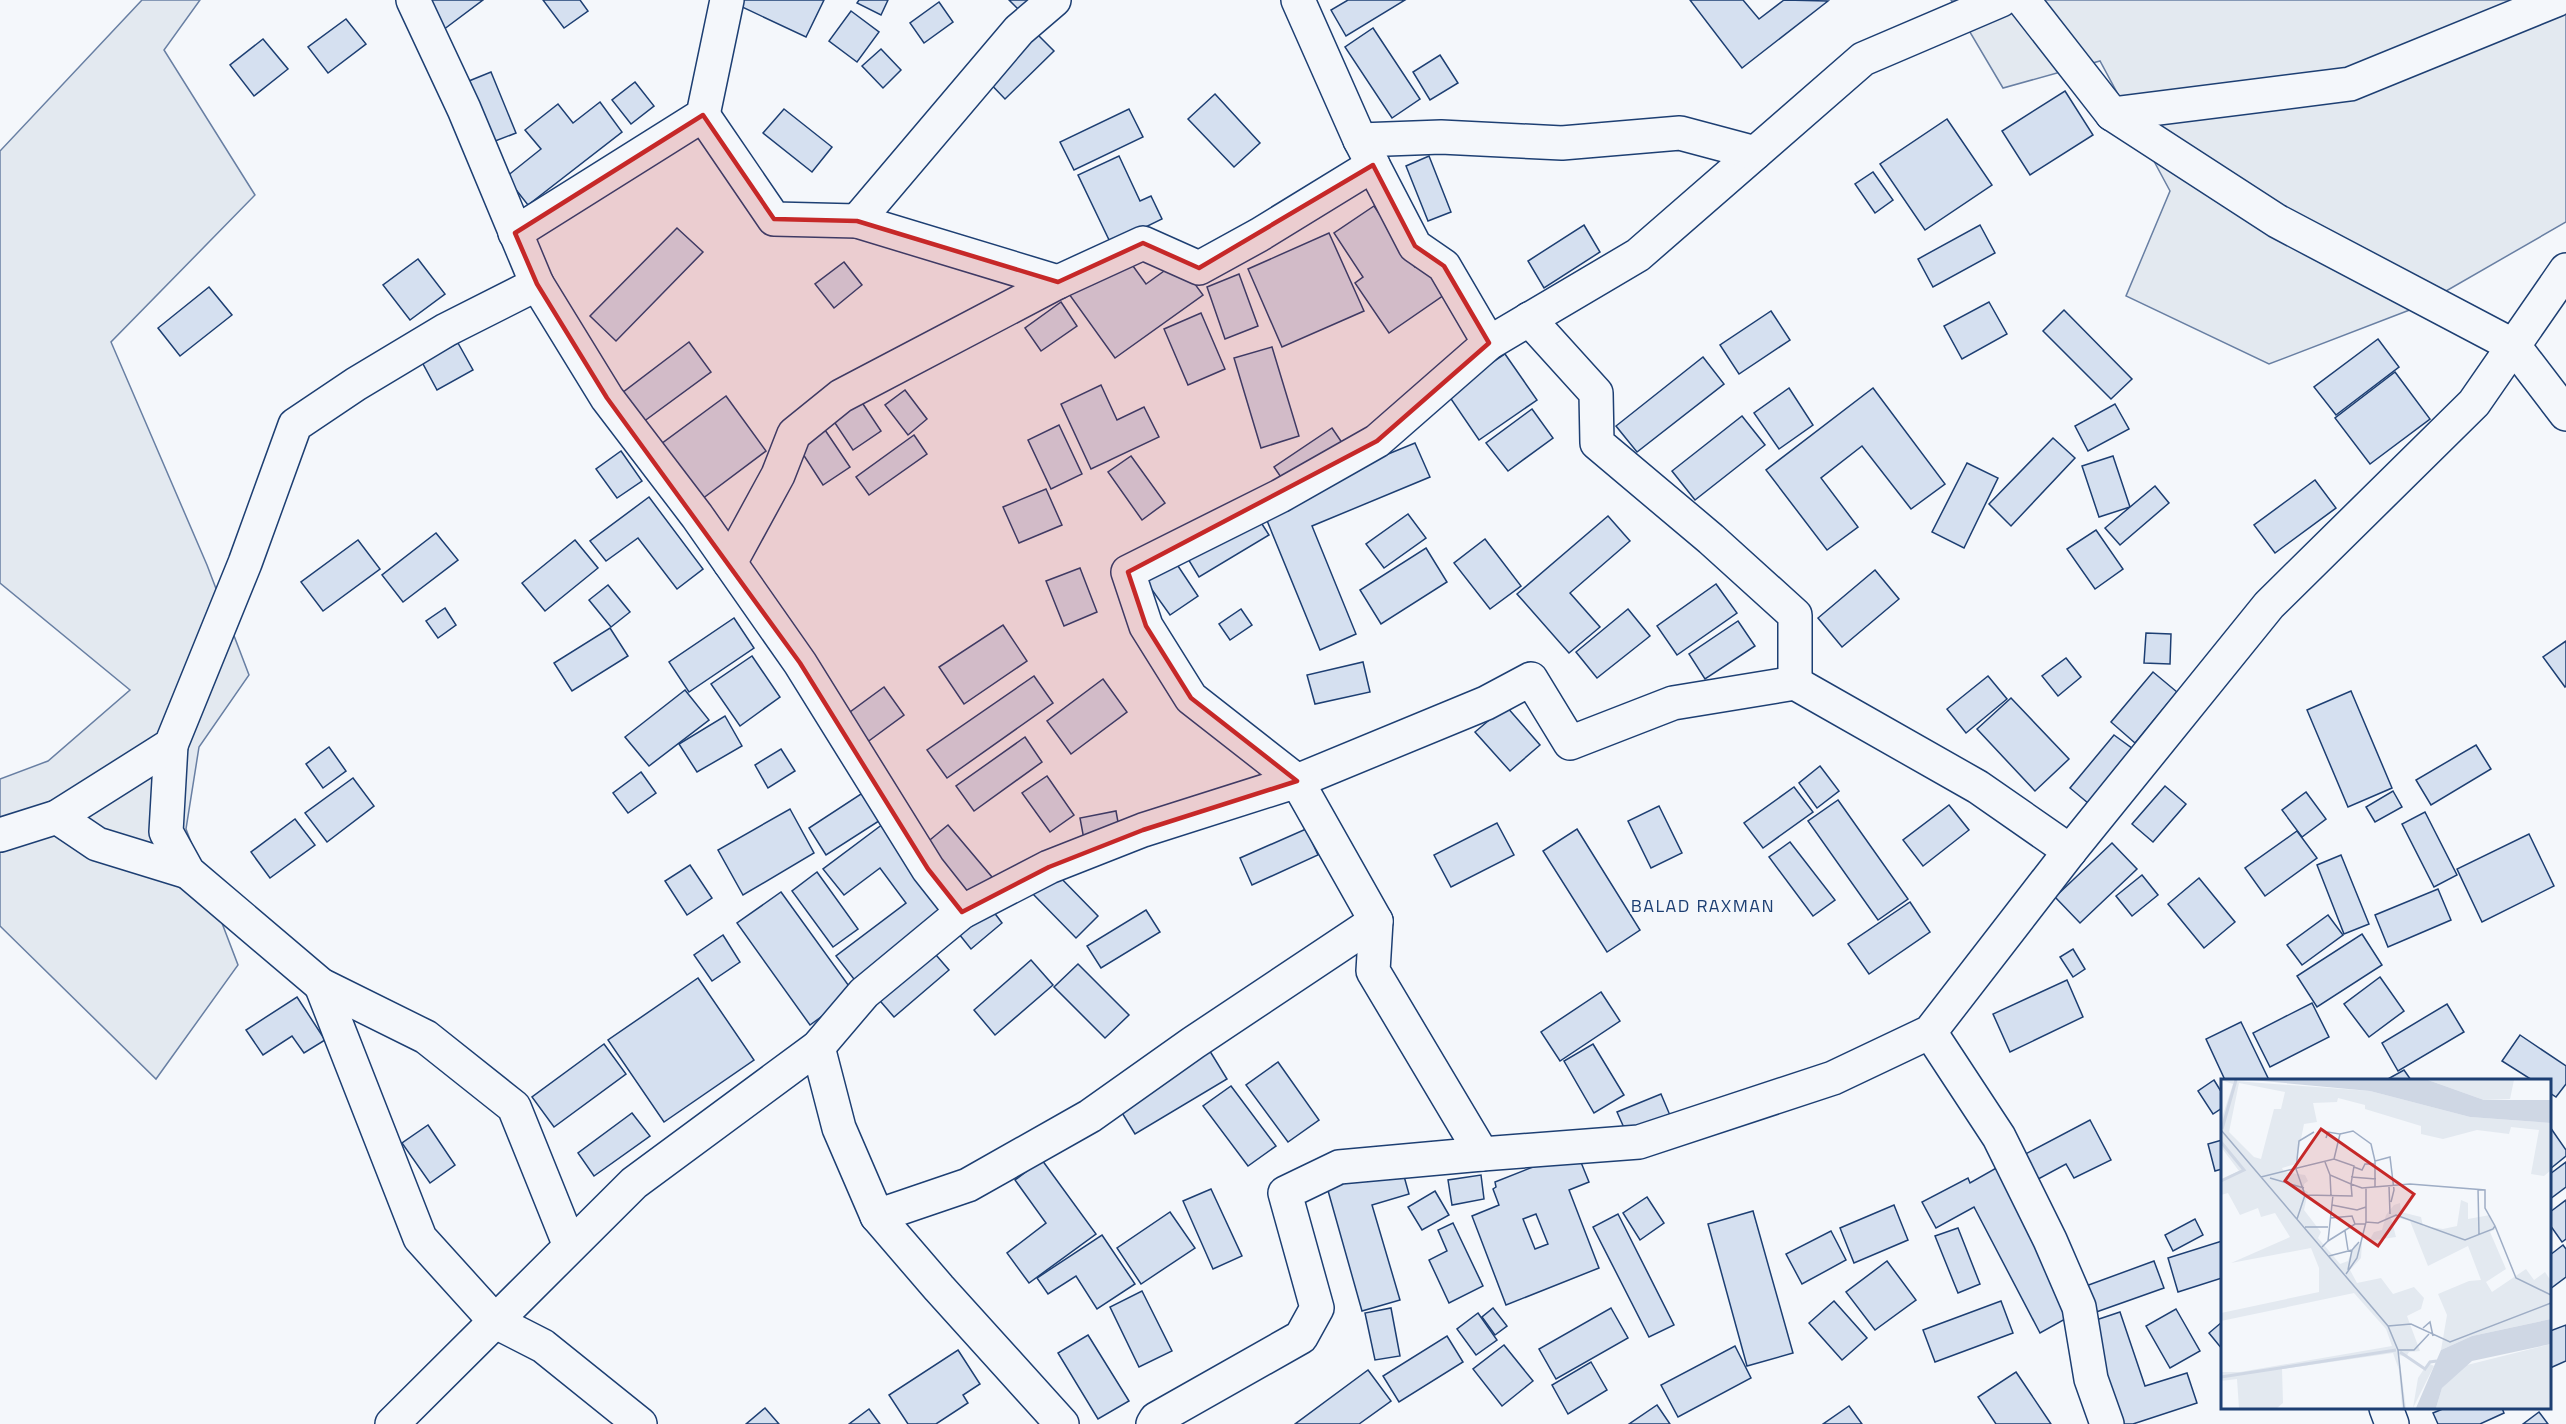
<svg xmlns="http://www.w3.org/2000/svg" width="2566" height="1424" viewBox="0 0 2566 1424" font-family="'Titillium Web',sans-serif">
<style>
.green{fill:#e3e9f0;stroke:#687fa3;stroke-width:1.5}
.building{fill:#d5e0f0;stroke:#1d3f73;stroke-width:1.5;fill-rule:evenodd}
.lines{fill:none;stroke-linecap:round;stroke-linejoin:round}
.minor-casing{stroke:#1d3f73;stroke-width:36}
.minor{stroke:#f4f7fb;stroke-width:33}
.marked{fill:#c62828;fill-opacity:0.2;stroke:#c62828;stroke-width:4.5;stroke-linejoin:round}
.labels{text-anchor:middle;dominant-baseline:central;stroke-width:4.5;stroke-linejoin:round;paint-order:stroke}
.quarter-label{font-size:18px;letter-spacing:1.5px;fill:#1d3f73;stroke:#f4f7fb}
.inset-river{fill:none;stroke:#cfd7e4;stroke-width:3}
.inset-road{fill:none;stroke:#9eadc5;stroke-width:1.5}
.view{fill:#c62828;fill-opacity:0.15;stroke:#c62828;stroke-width:3}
.inset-edge{fill:none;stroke:#1d3f73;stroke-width:3}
</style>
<rect width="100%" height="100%" fill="#f4f7fb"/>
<g class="green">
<path d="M142 0H200L164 50 255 195 111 342 207 565 249 675 199 747 186 829 238 965 156 1079 0 926V779L48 761 130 690 0 583V151Z"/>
<path d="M1951 0H2566V222L2420 306 2269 364 2126 296 2170 191 2100 61 2003 88Z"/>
</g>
<g class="building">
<path d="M420 0H483L443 30Z"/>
<path d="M543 0H580L588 11 564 28Z"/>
<path d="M743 0H824L806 37 740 6Z"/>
<path d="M859 0H888L881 15 857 3Z"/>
<path d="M1009 0H1039L1024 15Z"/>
<path d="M1348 0H1405L1346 36 1331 10Z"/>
<path d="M1690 0H1743L1759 19 1784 0 1828 1 1742 68Z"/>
<path d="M939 2 953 22 924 43 910 23Z"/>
<path d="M851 11 879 32 857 62 829 41Z"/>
<path d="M346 19 366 44 328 73 308 47Z"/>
<path d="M1373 28 1420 99 1392 118 1345 47Z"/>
<path d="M1033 30 1054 51 1005 99 984 77Z"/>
<path d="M263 39 288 69 254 96 230 65Z"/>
<path d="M881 49 901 70 883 88 862 66Z"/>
<path d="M1440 55 1458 83 1430 100 1413 72Z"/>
<path d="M491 72 516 133 490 143 464 83Z"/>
<path d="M635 82 654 106 631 124 612 100Z"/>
<path d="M2065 91 2093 135 2030 175 2002 131Z"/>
<path d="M1215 94 1260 143 1234 167 1188 119Z"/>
<path d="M600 102 622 132 528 205 506 177 541 149 525 130 558 104 573 123Z"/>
<path d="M784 109 832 147 812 172 763 133Z"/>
<path d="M1129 109 1143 137 1074 170 1060 142Z"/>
<path d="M1947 119 1992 185 1925 230 1880 164Z"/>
<path d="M1119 156 1140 201 1151 196 1162 219 1111 244 1078 175Z"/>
<path d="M1429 156 1451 212 1428 221 1406 166Z"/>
<path d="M1873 172 1893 200 1875 213 1855 184Z"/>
<path d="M1374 206 1415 267 1422 264 1444 295 1389 333 1355 283 1363 277 1334 233Z"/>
<path d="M1584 225 1600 252 1544 288 1528 261Z"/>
<path d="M1980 225 1995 253 1933 287 1918 259Z"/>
<path d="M677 228 703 252 616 341 590 316Z"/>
<path d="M1329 233 1364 311 1282 347 1248 269Z"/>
<path d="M1125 255 1146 284 1178 261 1203 295 1115 358 1069 294Z"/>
<path d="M418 259 445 294 410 320 383 285Z"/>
<path d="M844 262 862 285 834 308 815 284Z"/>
<path d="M1239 274 1258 326 1225 339 1207 287Z"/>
<path d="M209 287 232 315 180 356 158 328Z"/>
<path d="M1061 302 1077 326 1041 351 1025 328Z"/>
<path d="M1989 302 2007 334 1962 359 1944 326Z"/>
<path d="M2064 310 2132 379 2111 399 2043 331Z"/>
<path d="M1771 311 1790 340 1739 374 1720 345Z"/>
<path d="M1201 313 1225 369 1188 385 1164 329Z"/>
<path d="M2378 339 2399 367 2336 415 2314 387Z"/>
<path d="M689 342 711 372 643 422 622 393Z"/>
<path d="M458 343 473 370 437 390 422 362Z"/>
<path d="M1272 347 1299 436 1261 448 1234 358Z"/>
<path d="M1505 354 1537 400 1479 440 1447 393Z"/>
<path d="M1703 357 1724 384 1637 452 1616 426Z"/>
<path d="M2395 372 2430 419 2370 464 2335 418Z"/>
<path d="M1101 385 1117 420 1144 407 1159 437 1091 469 1061 404Z"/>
<path d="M1789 388 1813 425 1779 449 1754 413Z"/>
<path d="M1873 388 1945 484 1911 509 1862 446 1821 478 1858 527 1827 550 1766 470Z"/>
<path d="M905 390 927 419 908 435 885 405Z"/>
<path d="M726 396 766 451 698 502 657 447Z"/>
<path d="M861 401 881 431 853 450 833 420Z"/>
<path d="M2115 404 2129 429 2088 451 2075 426Z"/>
<path d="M1532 409 1553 438 1508 471 1486 443Z"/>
<path d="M1742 416 1765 445 1695 500 1672 471Z"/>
<path d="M1059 425 1082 474 1051 489 1028 440Z"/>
<path d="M1332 428 1347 450 1289 489 1274 467Z"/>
<path d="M825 430 850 467 823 485 799 448Z"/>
<path d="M914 435 927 454 869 495 856 477Z"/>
<path d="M2053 438 2075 458 2011 526 1989 504Z"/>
<path d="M1415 443 1430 477 1312 526 1356 634 1320 650 1261 506Z"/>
<path d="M621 451 642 481 617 498 596 469Z"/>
<path d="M1131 456 1165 503 1142 520 1108 472Z"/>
<path d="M2113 456 2130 507 2099 517 2082 466Z"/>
<path d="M1967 463 1998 478 1964 548 1932 532Z"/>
<path d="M2315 480 2336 508 2275 553 2254 525Z"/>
<path d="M2155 486 2169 503 2120 545 2105 528Z"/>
<path d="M1046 489 1062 525 1019 543 1003 507Z"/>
<path d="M649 497 703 569 677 589 638 538 606 561 590 541Z"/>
<path d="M1255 513 1269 535 1199 577 1185 554Z"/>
<path d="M1408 514 1426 538 1384 568 1366 544Z"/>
<path d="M1608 516 1630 541 1570 593 1600 627 1569 653 1517 594Z"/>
<path d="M2096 530 2123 569 2095 589 2067 549Z"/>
<path d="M436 533 458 560 403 602 382 575Z"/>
<path d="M1485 539 1521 586 1490 609 1454 563Z"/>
<path d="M358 540 380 569 323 611 301 582Z"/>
<path d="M575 540 598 568 545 611 522 583Z"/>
<path d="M1426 548 1447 582 1381 624 1360 590Z"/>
<path d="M1174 560 1198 596 1170 615 1145 580Z"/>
<path d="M1080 568 1097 612 1064 626 1046 581Z"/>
<path d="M1875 570 1899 599 1842 647 1818 618Z"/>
<path d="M1716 584 1737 613 1677 655 1657 626Z"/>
<path d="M608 585 630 612 611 627 589 600Z"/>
<path d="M445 608 456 625 438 638 426 621Z"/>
<path d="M1241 609 1252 625 1230 640 1219 624Z"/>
<path d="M1628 609 1650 636 1597 678 1576 652Z"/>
<path d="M734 618 754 648 689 692 669 662Z"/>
<path d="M1738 621 1755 646 1705 679 1689 654Z"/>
<path d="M1003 625 1027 661 964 704 939 667Z"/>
<path d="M610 628 628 656 572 691 554 663Z"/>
<path d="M2146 633 2171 634 2170 664 2144 663Z"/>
<path d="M2566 641V686L2565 687 2543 657Z"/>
<path d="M752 656 780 697 740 726 711 684Z"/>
<path d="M2066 658 2081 677 2058 696 2042 676Z"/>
<path d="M1363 662 1370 692 1315 704 1307 675Z"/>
<path d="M2153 672 2177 692 2135 743 2111 722Z"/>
<path d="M1034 676 1053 703 947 778 927 750Z"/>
<path d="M1988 676 2007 699 1966 733 1947 709Z"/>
<path d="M1103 679 1127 712 1071 754 1047 721Z"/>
<path d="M884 687 904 715 866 743 846 715Z"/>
<path d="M685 690 709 720 649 766 625 737Z"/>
<path d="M2351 691 2392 788 2348 807 2307 710Z"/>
<path d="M2011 698 2069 759 2035 791 1977 729Z"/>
<path d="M1506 706 1540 745 1510 771 1475 732Z"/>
<path d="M725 716 742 746 697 772 679 744Z"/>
<path d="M2114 735 2133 749 2088 803 2070 788Z"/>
<path d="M1025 737 1042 762 974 811 956 786Z"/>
<path d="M2476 745 2491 769 2431 805 2416 780Z"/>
<path d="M329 747 346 771 323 788 306 764Z"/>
<path d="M781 749 795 771 768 788 755 765Z"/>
<path d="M1820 766 1839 791 1817 808 1799 783Z"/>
<path d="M641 772 656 793 628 813 613 793Z"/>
<path d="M1047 776 1074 815 1050 832 1022 793Z"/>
<path d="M353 778 374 806 327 842 305 813Z"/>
<path d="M2165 786 2186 804 2153 842 2132 824Z"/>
<path d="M1794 787 1813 812 1763 848 1744 823Z"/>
<path d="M2393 791 2402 807 2375 822 2366 807Z"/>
<path d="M864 792 882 819 826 855 809 828Z"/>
<path d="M2306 792 2326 819 2302 837 2282 810Z"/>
<path d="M1838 800 1908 899 1878 920 1808 821Z"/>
<path d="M1949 805 1969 830 1923 866 1903 840Z"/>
<path d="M1659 806 1682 853 1651 868 1628 821Z"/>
<path d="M790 809 814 853 743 895 718 850Z"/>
<path d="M1116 811 1121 839 1085 845 1080 818Z"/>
<path d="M2425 812 2457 875 2434 887 2402 824Z"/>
<path d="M295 819 315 845 270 878 251 852Z"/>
<path d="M887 821 954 908 857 983 836 956 906 903 880 868 844 895 823 869Z"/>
<path d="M1497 823 1514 855 1451 887 1434 855Z"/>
<path d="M948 825 992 877 963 901 919 849Z"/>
<path d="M1306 829 1318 855 1252 885 1240 858Z"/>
<path d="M1577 829 1640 930 1607 952 1543 851Z"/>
<path d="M2297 831 2317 858 2265 896 2245 868Z"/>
<path d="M2529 834 2554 886 2482 922 2457 869Z"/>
<path d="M1790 842 1835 900 1813 916 1769 857Z"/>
<path d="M2112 843 2137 869 2080 923 2055 897Z"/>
<path d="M2341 855 2369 924 2344 934 2317 865Z"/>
<path d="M690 865 712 898 687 915 665 881Z"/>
<path d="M1054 871 1098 916 1076 938 1032 893Z"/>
<path d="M817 872 858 929 833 947 792 891Z"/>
<path d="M2142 875 2158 895 2132 916 2116 896Z"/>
<path d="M2199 878 2235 922 2204 948 2168 904Z"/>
<path d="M2438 889 2451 920 2388 947 2375 915Z"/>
<path d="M781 892 854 993 810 1025 737 923Z"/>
<path d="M1910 902 1930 932 1869 974 1848 944Z"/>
<path d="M987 903 1002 923 971 949 955 929Z"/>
<path d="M1146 910 1160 932 1101 968 1087 946Z"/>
<path d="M2328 915 2343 935 2302 965 2287 945Z"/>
<path d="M2362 934 2382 965 2317 1007 2297 976Z"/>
<path d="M723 935 740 962 712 981 694 955Z"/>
<path d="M930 948 949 970 894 1017 875 995Z"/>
<path d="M2073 949 2085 969 2073 977 2060 957Z"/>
<path d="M1031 960 1053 985 995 1035 974 1010Z"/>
<path d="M1078 964 1129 1015 1105 1038 1054 987Z"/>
<path d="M2380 977 2404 1011 2369 1037 2344 1004Z"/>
<path d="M698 978 754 1060 664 1122 608 1040Z"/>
<path d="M2067 980 2083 1017 2010 1052 1993 1014Z"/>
<path d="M1601 992 1620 1021 1560 1061 1541 1032Z"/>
<path d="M297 997 325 1040 304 1053 292 1036 263 1055 246 1030Z"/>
<path d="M2312 1003 2329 1037 2270 1067 2253 1033Z"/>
<path d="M2447 1004 2464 1032 2398 1071 2382 1043Z"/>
<path d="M2241 1022 2269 1080H2225L2206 1039Z"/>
<path d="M2520 1035 2566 1066V1084L2556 1097 2550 1093V1080H2532L2502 1061Z"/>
<path d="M604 1044 626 1074 554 1127 532 1097Z"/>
<path d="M1593 1044 1624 1095 1594 1113 1564 1061Z"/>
<path d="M1208 1048 1227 1079 1135 1134 1116 1103Z"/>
<path d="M1278 1062 1319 1120 1288 1142 1246 1085Z"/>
<path d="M2404 1070 2411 1080H2386Z"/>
<path d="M2214 1080 2222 1093V1108L2213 1114 2198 1091Z"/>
<path d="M1231 1086 1276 1146 1248 1166 1203 1106Z"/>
<path d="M1661 1094 1672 1120 1629 1139 1617 1112Z"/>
<path d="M632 1113 650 1136 594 1176 578 1153Z"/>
<path d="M2090 1120 2111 1160 2074 1178 2066 1164 2029 1184 2016 1159Z"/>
<path d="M428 1125 455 1165 430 1183 402 1143Z"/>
<path d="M2550 1127 2566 1150V1156L2550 1169Z"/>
<path d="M2222 1140V1169L2215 1171 2208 1144Z"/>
<path d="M1576 1150 1589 1182 1569 1190 1599 1268 1506 1305 1472 1216 1499 1205 1493 1189 1496 1187 1495 1182ZM1536 1214 1548 1244 1535 1249 1523 1219Z"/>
<path d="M1042 1160 1096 1234 1029 1283 1007 1253 1046 1223 1015 1180Z"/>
<path d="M2566 1162V1187L2550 1199V1174Z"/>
<path d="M1998 1167 2076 1313 2040 1333 1974 1207 1936 1228 1922 1202 1968 1178 1970 1183Z"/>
<path d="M1402 1169 1409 1194 1372 1205 1400 1300 1362 1311 1327 1187Z"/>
<path d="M1481 1175 1484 1199 1452 1205 1448 1180Z"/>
<path d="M1211 1189 1242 1256 1213 1269 1183 1201Z"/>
<path d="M1435 1191 1449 1215 1422 1230 1408 1207Z"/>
<path d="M1647 1197 1664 1223 1640 1240 1623 1213Z"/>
<path d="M2566 1200V1239L2562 1242 2550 1225V1212Z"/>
<path d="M1894 1205 1908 1240 1854 1263 1840 1228Z"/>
<path d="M1753 1211 1793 1353 1747 1366 1708 1224Z"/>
<path d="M1170 1212 1195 1248 1141 1284 1117 1248Z"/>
<path d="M1618 1214 1674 1325 1649 1337 1593 1227Z"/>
<path d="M2195 1219 2203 1235 2173 1251 2165 1235Z"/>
<path d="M1453 1223 1483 1286 1449 1303 1429 1260 1447 1251 1438 1230Z"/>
<path d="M1958 1228 1980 1284 1958 1293 1935 1236Z"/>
<path d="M1831 1231 1846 1260 1802 1284 1786 1254Z"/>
<path d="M1102 1235 1135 1284 1097 1309 1076 1276 1048 1294 1037 1278Z"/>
<path d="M2222 1241V1278L2178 1292 2168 1258Z"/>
<path d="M2563 1245 2566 1249V1277L2550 1289V1255Z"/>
<path d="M1887 1261 1916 1300 1875 1330 1846 1292Z"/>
<path d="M2154 1261 2164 1288 2085 1316 2075 1290Z"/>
<path d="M1142 1291 1172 1351 1139 1367 1110 1307Z"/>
<path d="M1834 1301 1867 1338 1842 1360 1809 1323Z"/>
<path d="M2001 1301 2013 1333 1935 1362 1923 1330Z"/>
<path d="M1391 1308 1400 1356 1375 1360 1365 1313Z"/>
<path d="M1493 1308 1507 1326 1495 1335 1482 1317Z"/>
<path d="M1611 1308 1628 1338 1556 1379 1539 1349Z"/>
<path d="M2176 1309 2200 1351 2170 1368 2146 1326Z"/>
<path d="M2120 1312 2145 1386 2187 1373 2197 1403 2133 1424H2115L2084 1324Z"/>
<path d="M1478 1313 1497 1340 1476 1355 1457 1329Z"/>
<path d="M2222 1322V1349L2209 1333Z"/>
<path d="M2566 1325V1361L2550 1368V1331Z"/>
<path d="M1088 1335 1129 1401 1098 1419 1058 1353Z"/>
<path d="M1447 1336 1463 1362 1399 1402 1383 1376Z"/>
<path d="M1504 1345 1533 1381 1502 1406 1473 1369Z"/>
<path d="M1735 1346 1751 1378 1678 1417 1661 1385Z"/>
<path d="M958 1350 980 1384 963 1395 968 1403 936 1424H908L889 1395Z"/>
<path d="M1591 1362 1607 1390 1568 1414 1552 1385Z"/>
<path d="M1368 1370 1391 1401 1359 1424H1295Z"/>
<path d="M2016 1372 2047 1418 2051 1424H1996L1978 1397Z"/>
<path d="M1657 1405 1670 1424H1629Z"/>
<path d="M1849 1406 1862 1424H1823Z"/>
<path d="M765 1408 779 1424H746Z"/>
<path d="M2445 1408H2502L2504 1413 2480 1424H2438L2433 1413Z"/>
<path d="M869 1409 880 1424H849Z"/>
<path d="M2539 1412 2548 1424H2523Z"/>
</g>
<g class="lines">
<g class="minor-casing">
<g id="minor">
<path d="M1298 0 1360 140 1415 246 1444 266 1489 343"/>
<path d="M2001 0 1863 59 1638 255 1489 343 1377 441 1280 496 1128 572 1146 626 1191 698 1297 781 1486 703 1531 679 1570 743 1673 703 1795 683 1978 787 2070 851"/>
<path d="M2023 0 2112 114 2277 221 2514 346 2566 414"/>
<path d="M2112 114 2350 84 2556 0"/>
<path d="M703 115 774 219 857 221 1019 30 1054 0"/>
<path d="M1360 140 1441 137 1562 143 1680 133 1755 153"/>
<path d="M857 221 1058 282"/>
<path d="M515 233 703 115 727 0"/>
<path d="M537 284 607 398 697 516 800 663 928 869 962 912"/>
<path d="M1529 319 1596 393 1597 443 1711 539 1795 615V683"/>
<path d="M730 563 778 475 794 434 841 396 1058 282 1143 243 1199 268 1259 235 1373 165"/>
<path d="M171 745 166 832 188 872 321 985 426 1037 514 1107 570 1246"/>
<path d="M57 817 97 844 188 872"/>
<path d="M0 835 57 817 171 745 245 563 295 425 356 384 446 330 537 284 464 109 413 0"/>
<path d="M321 985 420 1238 496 1322 543 1346 640 1424"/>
<path d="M1930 1032 1999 1137 2050 1240 2079 1307 2091 1379 2107 1424"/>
<path d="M818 1047 839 1128 877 1216 939 1288 1062 1424"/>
<path d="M877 1216 968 1185 1090 1116 1193 1043 1376 921"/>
<path d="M2386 1408 2392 1424"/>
<path d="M392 1424 634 1183 818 1047 864 993 962 912 1049 867 1143 830 1297 781 1376 921 1373 971 1482 1154 1639 1142 1833 1078 1930 1032 2070 851 2269 605 2474 403 2566 270"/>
<path d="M1153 1424 1156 1419 1301 1337 1317 1308 1285 1193 1339 1167 1482 1154"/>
</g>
</g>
<use href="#minor" class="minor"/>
</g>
<path class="marked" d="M703 115 774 219 857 221 1058 282 1143 243 1199 268 1373 165 1415 246 1444 266 1489 343 1377 441 1128 572 1146 626 1191 698 1297 781 1143 830 1049 867 962 912 928 869 800 663 607 398 537 284 515 233Z"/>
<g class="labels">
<g class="quarter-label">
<text x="1703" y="905">BALAD RAXMAN</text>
</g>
</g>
<g transform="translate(2221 1079)">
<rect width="330" height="330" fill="#f4f7fb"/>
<path d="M0 1 149 12 249 38 330 44 329 92 323 97 310 95 318 51 290 48 288 55 256 51 222 60 200 55V47L144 30V26L117 19 116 23 92 24 96 43 83 45 75 85 61 89 63 93 84 96 87 102 83 105V111L87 113 83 131 100 153 97 159 119 185 127 182 133 166 141 164 140 179 129 191 136 204 160 199 172 215 193 208 203 219 200 230 186 237 199 272 188 273 185 278 178 276 185 329H181L178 291 172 274 61 290 62 324 56 329H18L16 300 0 302V293H19L171 267 165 250 133 214 0 242V234L98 213V189L90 169 10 184 69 158 54 134 40 138 37 129 19 136 7 114 0 116V100L18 92 0 68V42L12 5ZM18 4 64 13 60 30H53L40 80 33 78 8 53ZM207 1H293L289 20 263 21ZM240 121 247 124V140L269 136 275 150 269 153 285 190 265 203 271 213 305 190 313 201 324 193 330 202V240L251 257 220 271 226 236 217 215 248 202 260 201 247 167 207 187 189 142 174 138 170 139 175 158 148 162 153 153 161 151 165 136 173 126 179 124 180 133 200 138 202 147 222 150 236 147ZM330 265V329H215L221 309 242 287ZM207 284 213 287 192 329 197 299Z" fill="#e3e9f0" fill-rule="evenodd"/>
<path d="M31 1H207L263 21H330V44L249 38 149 12ZM330 240V265L251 282 221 309 215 329H195L220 271 251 257Z" fill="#cfd7e4"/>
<path class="inset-river" d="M1 50 15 1M0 63 23 91 0 102M179 273 204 290 209 283 216 282M0 298 175 271"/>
<path class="inset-road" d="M0 51 167 247 177 271 183 329M119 55 132 52 150 65 154 82M105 59 107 53 119 55 113 80M133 88 141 91 144 85H153M109 96 110 116M40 98 113 80 133 87 130 105 141 109 189 105 264 111V129L274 147 272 150 244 161 175 136 157 144 145 143 136 179 125 195M130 98 155 100M49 99 83 109M168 107 169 135M154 108V82L169 78 173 111 170 123M257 110 258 155M84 116 131 117 130 105 109 96 104 83M111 126 136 131 145 128M109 139 131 137 134 145M76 140 84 116 75 90 78 62 93 53M145 143V109M274 147 295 199 330 216M84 148H107M124 152 127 171M107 162 134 145H144M101 168 107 162 112 116M108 177 131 171M127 191 131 171 138 163M167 247 190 245 229 263 330 224M202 249 209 243 212 257M177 271H193L208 255"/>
<path class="view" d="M100 50 193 115 157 167 64 102Z"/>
<rect width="330" height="330" class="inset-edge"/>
</g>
</svg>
